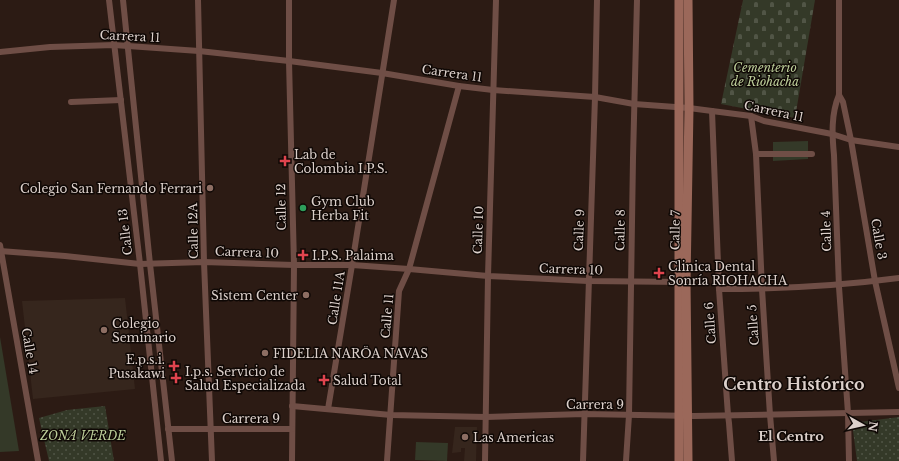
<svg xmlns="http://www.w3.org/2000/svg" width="899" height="461" viewBox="0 0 899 461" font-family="'Libre Baskerville',serif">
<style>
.education{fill:#36261d}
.grass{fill:url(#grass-dots)}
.cemetery{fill:url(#cemetery-stones)}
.garden{fill:#343928}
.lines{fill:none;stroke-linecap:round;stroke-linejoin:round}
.street{stroke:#6f4e46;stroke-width:6}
.secondary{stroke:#9b685a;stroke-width:9}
.health-dot{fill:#e0444e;stroke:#0f0805;stroke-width:1.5}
.education-dot{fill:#8d6e63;stroke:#0f0805;stroke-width:1.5}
.leisure-dot{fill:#2e9e5b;stroke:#0f0805;stroke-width:1.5}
.labels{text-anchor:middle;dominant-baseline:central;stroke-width:3;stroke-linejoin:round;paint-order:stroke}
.street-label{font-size:12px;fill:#dcd0cb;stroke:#0f0805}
.park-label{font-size:12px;font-style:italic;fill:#bdce9a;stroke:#0f0805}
.poi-label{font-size:12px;fill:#dcd0cb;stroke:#0f0805;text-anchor:start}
.neighbourhood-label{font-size:13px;font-weight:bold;fill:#dcd0cb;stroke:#0f0805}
.district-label{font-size:16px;font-weight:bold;fill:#dcd0cb;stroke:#0f0805}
</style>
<defs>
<pattern id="grass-dots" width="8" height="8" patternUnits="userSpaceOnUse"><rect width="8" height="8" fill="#343928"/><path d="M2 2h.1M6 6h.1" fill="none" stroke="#515546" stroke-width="1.8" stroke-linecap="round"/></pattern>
<pattern id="cemetery-stones" width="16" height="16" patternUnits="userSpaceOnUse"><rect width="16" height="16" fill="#343928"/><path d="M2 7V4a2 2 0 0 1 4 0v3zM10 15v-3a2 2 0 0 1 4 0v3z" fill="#515546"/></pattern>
</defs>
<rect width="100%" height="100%" fill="#2c1b14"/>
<g class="education">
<path d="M125 298 135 389 33 399 22 301Z"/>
<path d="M455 427H477L476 461H464L465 448H461V452L452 453Z"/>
</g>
<g class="grass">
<path d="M105 406 114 461H49L39 418 67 410Z"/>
<path d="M899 417V461H857L852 423Z"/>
</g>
<path class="cemetery" d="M743 0H815L795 118 721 104Z"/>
<g class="garden">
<path d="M808 141V159L773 161V142Z"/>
<path d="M0 337 19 451 0 452Z"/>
<path d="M416 442 448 443 447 461 415 460Z"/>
</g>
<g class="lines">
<g class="street">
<path d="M109 0 140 264 161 461"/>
<path d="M123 0 150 264 172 461"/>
<path d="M198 0 204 262 212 461"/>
<path d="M289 0V61L294 265 292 461"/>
<path d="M839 0V95C831 114 832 135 834 155L839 287 848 413 849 461"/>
<path d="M0 52 50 47 114 45 199 51 289 61 382 73 459 86 493 90 595 97 634 104 689 108 712 111 751 116 764 121 832 134 851 140 899 147"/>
<path d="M839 95 843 102 851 140 875 281 899 388"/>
<path d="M71 102 121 100"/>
<path d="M712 111 719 289 728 415 729 423 732 461"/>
<path d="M751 116 756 154 762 289 770 415 774 461"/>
<path d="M756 154H812"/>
<path d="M0 245 38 461"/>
<path d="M0 251 65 256 140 264 204 262 294 265H352L409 269 488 276 588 281 682 282"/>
<path d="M719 289C779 289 839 286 899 278"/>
<path d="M292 406 391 415 486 417 584 414 694 416 899 412"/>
<path d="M328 409 352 265 394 0"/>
<path d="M168 429H292"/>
<path d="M387 461 399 291 409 269 459 86"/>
<path d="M485 461 488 276 496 0"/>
<path d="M583 461 595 97 597 0"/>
<path d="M626 461 629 415 633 158 637 0"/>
</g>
<g class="secondary">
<path d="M679 0V461"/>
<path d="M688 461 686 282 689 108 688 0"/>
</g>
</g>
<g class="health-dot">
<path d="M283 155h4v4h4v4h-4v4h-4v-4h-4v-4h4z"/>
<path d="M301 249h4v4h4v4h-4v4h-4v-4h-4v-4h4z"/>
<path d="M657 267h4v4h4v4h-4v4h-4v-4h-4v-4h4z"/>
<path d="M172 360h4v4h4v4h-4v4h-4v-4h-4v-4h4z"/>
<path d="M174 372h4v4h4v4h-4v4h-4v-4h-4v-4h4z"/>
<path d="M322 374h4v4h4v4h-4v4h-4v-4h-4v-4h4z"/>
</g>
<g class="education-dot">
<circle cx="210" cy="188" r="4"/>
<circle cx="306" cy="295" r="4"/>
<circle cx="104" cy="330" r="4"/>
<circle cx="265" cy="353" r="4"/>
<circle cx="465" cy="437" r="4"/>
</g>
<circle class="leisure-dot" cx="303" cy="208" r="4"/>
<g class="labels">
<g class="street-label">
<text transform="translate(130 36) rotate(3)">Carrera 11</text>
<text transform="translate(452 73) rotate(8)">Carrera 11</text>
<text transform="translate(774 111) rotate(12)">Carrera 11</text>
<text transform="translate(281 207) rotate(-91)">Calle 12</text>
<text transform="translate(478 230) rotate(-88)">Calle 10</text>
<text transform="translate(579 230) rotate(-88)">Calle 9</text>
<text transform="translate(620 230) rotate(-89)">Calle 8</text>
<text transform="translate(675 230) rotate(-89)">Calle 7</text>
<text transform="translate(193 231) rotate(-91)">Calle 12A</text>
<text transform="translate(826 231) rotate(-92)">Calle 4</text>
<text transform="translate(125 232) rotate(-97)">Calle 13</text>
<text transform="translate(879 239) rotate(80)">Calle 3</text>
<text transform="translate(247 252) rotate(2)">Carrera 10</text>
<text transform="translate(571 269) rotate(2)">Carrera 10</text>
<text transform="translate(336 298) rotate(-81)">Calle 11A</text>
<text transform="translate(387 316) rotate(-85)">Calle 11</text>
<text transform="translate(710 323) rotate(-94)">Calle 6</text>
<text transform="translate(753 325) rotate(-94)">Calle 5</text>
<text transform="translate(30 351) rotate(80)">Calle 14</text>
<text x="595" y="404">Carrera 9</text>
<text x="251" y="418">Carrera 9</text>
</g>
<g class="park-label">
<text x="765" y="67">Cementerio<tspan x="765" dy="14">de Riohacha</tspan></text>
<text x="83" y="435">ZONA VERDE</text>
</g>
<g class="poi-label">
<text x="294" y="154">Lab de<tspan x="294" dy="14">Colombia I.P.S.</tspan></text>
<text x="202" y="188" text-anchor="end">Colegio San Fernando Ferrari</text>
<text x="311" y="201">Gym Club<tspan x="311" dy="14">Herba Fit</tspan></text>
<text x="312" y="255">I.P.S. Palaima</text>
<text x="668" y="266">Clinica Dental<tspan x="668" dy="14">Sonría RIOHACHA</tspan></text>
<text x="298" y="295" text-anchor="end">Sistem Center</text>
<text x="112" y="323">Colegio<tspan x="112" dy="14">Seminario</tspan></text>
<text x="273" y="353">FIDELIA NARÖA NAVAS</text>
<text x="165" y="359" text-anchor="end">E.p.s.i.<tspan x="165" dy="14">Pusakawi</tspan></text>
<text x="185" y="371">I.p.s. Servicio de<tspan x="185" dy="14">Salud Especializada</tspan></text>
<text x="333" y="380">Salud Total</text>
<text x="473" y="437">Las Americas</text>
</g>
<g class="neighbourhood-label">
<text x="791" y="436">El Centro</text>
</g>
<g class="district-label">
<text x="794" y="384">Centro Histórico</text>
</g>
</g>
<g transform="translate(863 425) rotate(98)" stroke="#0f0805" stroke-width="3" paint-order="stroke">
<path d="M0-3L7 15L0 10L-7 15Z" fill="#dcd0cb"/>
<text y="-6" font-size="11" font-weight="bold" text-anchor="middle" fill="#dcd0cb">N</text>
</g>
</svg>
